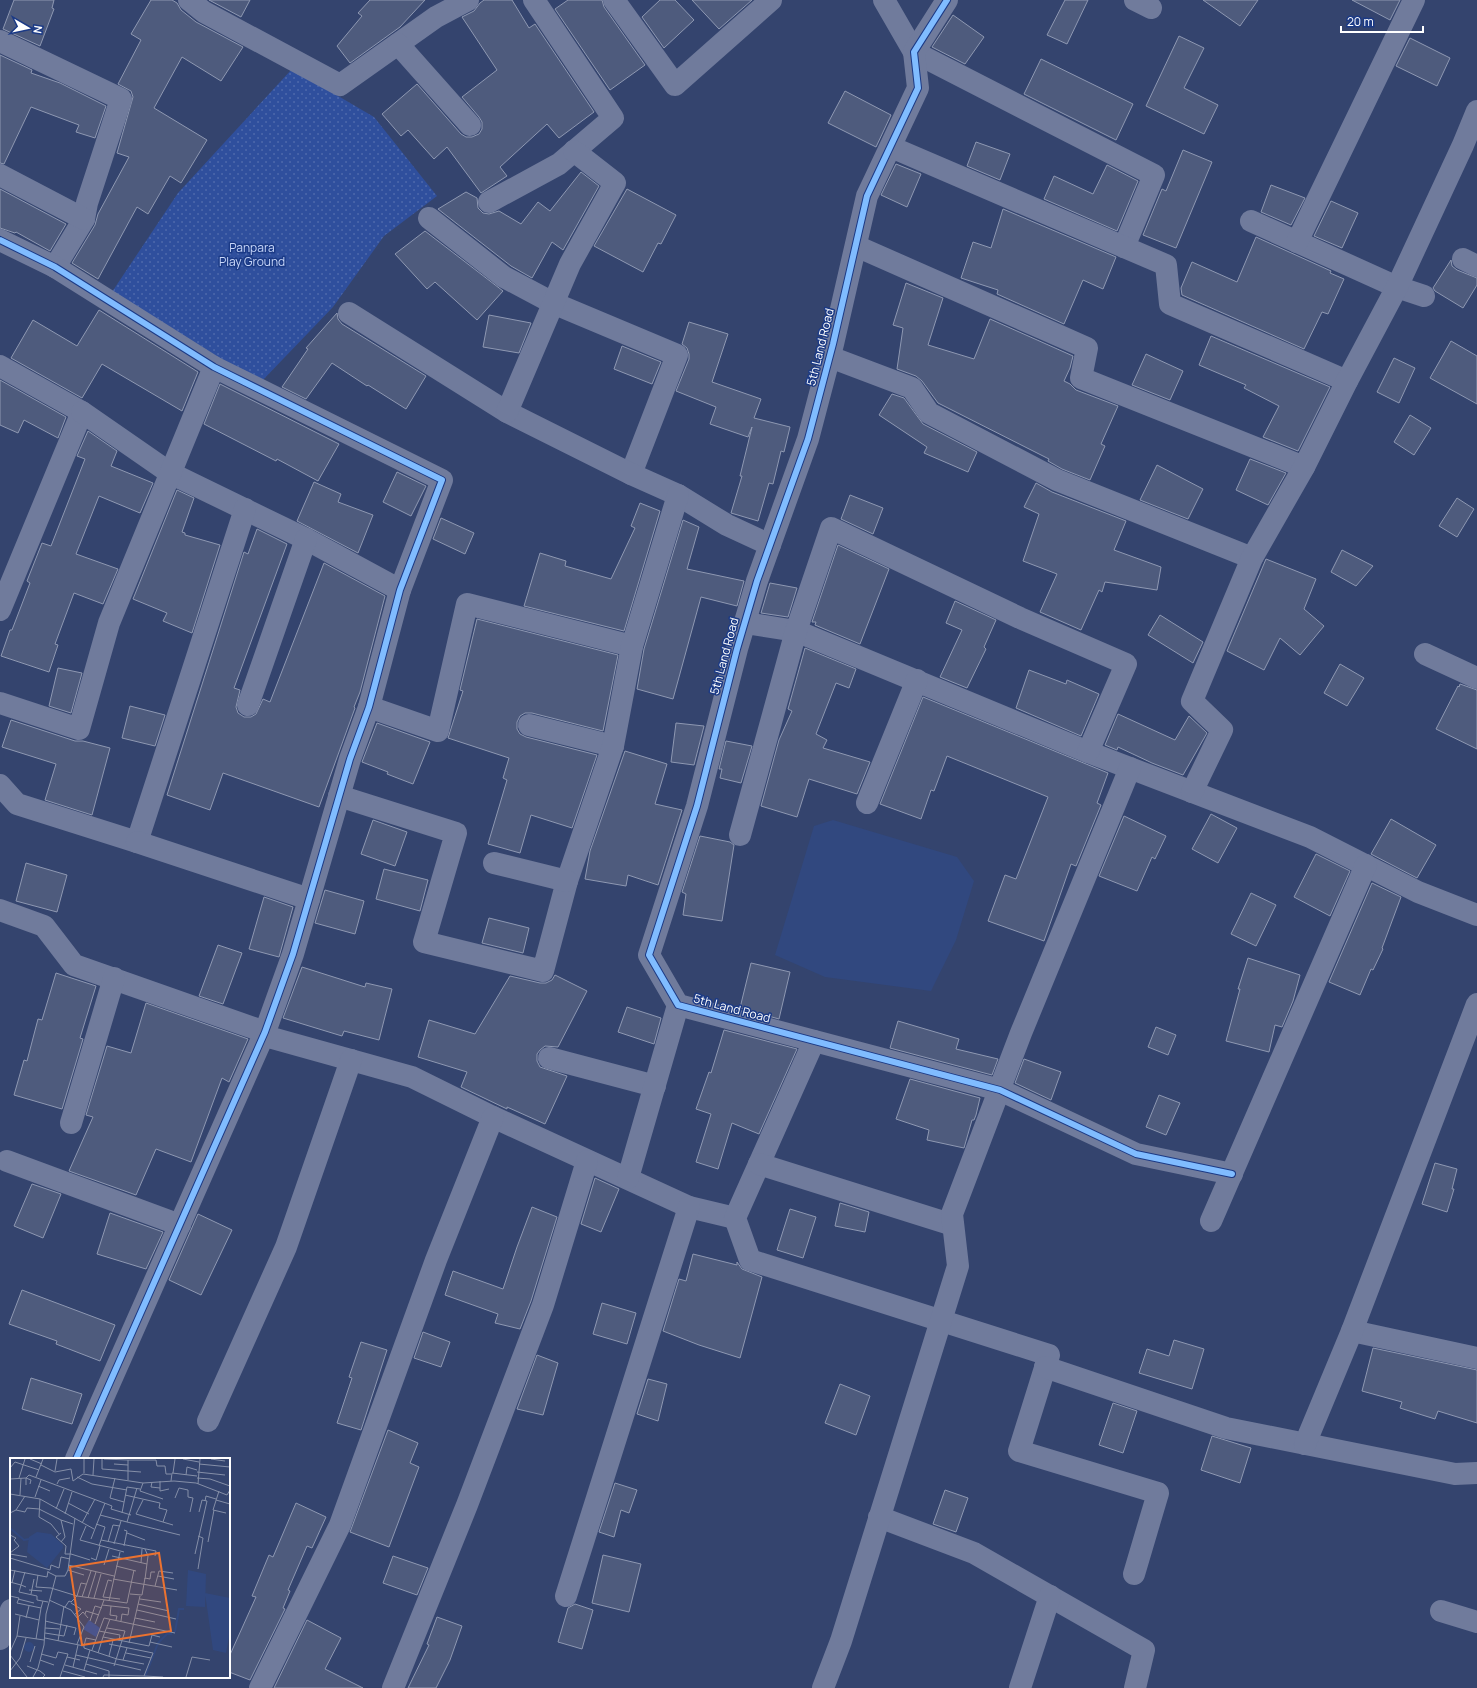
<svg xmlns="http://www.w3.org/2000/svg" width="1477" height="1688" viewBox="0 0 1477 1688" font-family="Manrope,sans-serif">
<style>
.park{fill:url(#park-dots)}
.water{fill:#31487f}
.building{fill:#4e5b7d;stroke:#8e98b2}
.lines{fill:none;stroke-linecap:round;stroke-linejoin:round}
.street{stroke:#707b9c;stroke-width:22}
.cycleway-casing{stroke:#1b3a86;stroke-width:8}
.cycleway{stroke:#80bcff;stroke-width:6}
.labels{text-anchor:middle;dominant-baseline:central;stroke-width:3;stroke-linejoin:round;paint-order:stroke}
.park-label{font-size:12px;fill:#c7d6f9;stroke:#1b3a86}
.street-label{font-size:12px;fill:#fff;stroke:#1b3a86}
.inset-river{fill:none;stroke:#31487f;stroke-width:2}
.inset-road{fill:none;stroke:#858fa8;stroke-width:1}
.view{fill:#eb7230;fill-opacity:0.15;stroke:#eb7230;stroke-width:2}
.inset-edge{fill:none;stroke:#fff;stroke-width:2}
</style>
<defs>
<pattern id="park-dots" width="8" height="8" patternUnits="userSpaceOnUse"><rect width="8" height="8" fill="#2f4f9d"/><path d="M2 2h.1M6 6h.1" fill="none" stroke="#4e69ac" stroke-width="1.8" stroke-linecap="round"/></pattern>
</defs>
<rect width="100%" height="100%" fill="#34446e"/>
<path class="park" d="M292 69 374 117 437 196 384 236 333 307 260 383 112 292 178 193Z"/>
<path class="water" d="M833 820 957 857 974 881 956 940 931 991 825 977 775 955 814 826Z"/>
<g class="building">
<path d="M14 0H54L52 8 54 9 40 46 3 29Z"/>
<path d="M151 0H172L177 3 181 10 196 22 243 47 221 81 182 57 154 108 207 140 181 183 170 176 148 214 137 207 98 279 72 263 95 225 98 214 129 157 117 153 133 97 131 91 118 84 141 40 131 34Z"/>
<path d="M209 0H250L241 17Z"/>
<path d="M370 0H425L400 27 350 63 337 46 362 16 358 13Z"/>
<path d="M484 0H512L529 28 535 24 594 112 559 138 547 124 500 167 507 176 481 193 447 147 434 159 408 130 401 136 382 114 417 84 461 134 466 137H472L479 134 482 129V122L479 117 462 97 497 70 462 17 474 11 480 3Z"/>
<path d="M568 0H602L604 7 645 65 610 90 555 9Z"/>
<path d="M660 0H675L694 20 664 48 642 17Z"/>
<path d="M692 0H752L719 29Z"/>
<path d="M1065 0H1088L1067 44 1047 35Z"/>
<path d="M1203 0H1258L1240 26Z"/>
<path d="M1352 0H1400L1390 20Z"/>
<path d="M953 15 984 37 965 64 932 47Z"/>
<path d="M1179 36 1204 48 1184 88 1218 105 1204 134 1146 106Z"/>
<path d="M1410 38 1450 58 1437 86 1396 66Z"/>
<path d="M0 55 32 70 31 73 60 83 106 106 95 138 76 132 79 125 31 107 4 164 0 163Z"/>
<path d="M1041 59 1133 104 1116 140 1024 94Z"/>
<path d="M845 91 891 115 876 147 828 123Z"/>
<path d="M976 142 1010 154 1000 180 967 166Z"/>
<path d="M1183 150 1212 162 1176 248 1143 235 1162 189 1166 191Z"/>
<path d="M896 164 921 174 907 207 881 195Z"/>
<path d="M1107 165 1138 181 1117 231 1044 199 1054 176 1093 194Z"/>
<path d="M581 172 599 186 563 250 552 242 532 278 511 266 438 209 466 192 477 198 478 208 483 213 489 214 499 211 521 224 538 202 550 211Z"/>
<path d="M1271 185 1305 198 1291 225 1261 212Z"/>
<path d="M0 189 66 224 50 251 16 232 15 233 0 228Z"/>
<path d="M627 189 676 215 661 244 658 243 643 272 594 246Z"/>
<path d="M1331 201 1358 213 1342 248 1314 236Z"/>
<path d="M1003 209 1116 257 1103 289 1083 280 1064 324 997 294 998 290 961 278 973 242 991 248Z"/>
<path d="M425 231 503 291 477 320 435 282 427 289 395 254Z"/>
<path d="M1256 237 1331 271 1330 273 1344 279 1328 314 1322 312 1304 349 1182 295 1181 288 1192 262 1237 282Z"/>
<path d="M1451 260 1452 266 1457 270 1477 278V285L1463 308 1435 291 1433 288Z"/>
<path d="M906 283 943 298 928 345 974 359 990 319 1073 356 1070 368 1064 381 1070 384 1076 390 1118 406 1101 444 1105 446 1090 480 1062 469 1048 461 1049 459 938 403 922 381 916 376 897 369 903 328 893 325Z"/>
<path d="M99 310 198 372 182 411 102 364 82 398 11 358 33 320 77 346Z"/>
<path d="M337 313 338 319 342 324 426 376 406 409 368 385 367 386 332 363 306 399 282 387 308 349 306 348Z"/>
<path d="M489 315 531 323 519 353 483 347Z"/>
<path d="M689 322 728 334 712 382 761 399 754 418 790 427 784 452 781 451 773 484 769 483 758 521 731 513 742 476H740L752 427 748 437 710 424 716 407 676 391 689 359V354L687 348 682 344Z"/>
<path d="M1211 336 1330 387 1298 451 1263 437 1279 406 1244 388 1246 385 1199 365Z"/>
<path d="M1451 341 1477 356V404L1430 378Z"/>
<path d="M622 346 661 362 652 384 614 369Z"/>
<path d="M1146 354 1183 371 1170 400 1132 385Z"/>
<path d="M1394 358 1415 368 1399 403 1377 392Z"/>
<path d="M0 380 66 417 58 438 24 420 18 433 0 425Z"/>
<path d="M220 384 339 444 318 481 277 459 276 461 204 424Z"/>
<path d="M892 394 904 398 923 424 977 452 968 472 924 453 927 447 879 415Z"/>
<path d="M1410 415 1431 428 1414 455 1394 442Z"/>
<path d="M88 431 117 451 111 466 153 483 140 513 99 496 76 554 118 569 103 604 74 593 55 644 58 645 49 672 1 656 10 630H12L30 583 27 581 42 543 51 546 85 459 77 456Z"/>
<path d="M1250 459 1286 473 1268 505 1236 490Z"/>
<path d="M1157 465 1203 489 1188 519 1140 500Z"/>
<path d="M397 472 426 486 411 516 383 502Z"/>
<path d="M314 482 341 494 338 502 373 515 358 553 297 521Z"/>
<path d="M1036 483 1052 492 1126 521 1114 550 1161 567 1157 590 1105 582 1102 592 1099 590 1081 630 1040 612 1057 574 1023 561 1039 514 1024 507Z"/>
<path d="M177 490 194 498 182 532 185 533V535L220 545 192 633 163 621 167 613 133 599Z"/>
<path d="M850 495 883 508 873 534 841 519Z"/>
<path d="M1457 498 1474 509 1457 537 1439 526Z"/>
<path d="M640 503 660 511 624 631 524 606 540 553 566 561 565 566 611 579 635 528 631 526Z"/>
<path d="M441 518 474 533 465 554 433 539Z"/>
<path d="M683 520 699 527 687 569 744 581 737 606 701 597 673 699 637 689 644 649Z"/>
<path d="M257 529 287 544 234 688 240 690 236 707 238 713 244 717H251L256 714 263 699 270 702 324 563 385 596 360 692 354 707 355 708 319 807 223 773 210 810 167 795 244 552 248 554Z"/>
<path d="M838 545 889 569 860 644 815 625 816 622H812Z"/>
<path d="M1342 550 1373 566 1356 586 1331 572Z"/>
<path d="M1266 559 1316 579 1304 609 1324 626 1300 655 1280 638 1264 670 1227 651Z"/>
<path d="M770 583 797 588 788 617 761 613Z"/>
<path d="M955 601 996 620 984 647 986 649 967 688 940 677 962 630 946 623Z"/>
<path d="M1160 615 1203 642 1193 663 1148 635Z"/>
<path d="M477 619 618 655 603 731 532 713H525L520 716 517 722V729L520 734 526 737 597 755 572 828 531 815 520 853 488 844 507 780 503 778 509 758 448 738 463 691 460 690Z"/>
<path d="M805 648 856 669 849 688 836 683 816 734 827 740 823 748 870 762 857 794 809 779 797 817 761 806 779 740 792 711 788 709Z"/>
<path d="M1340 664 1364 678 1347 706 1324 693Z"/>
<path d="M58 668 82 673 71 713 49 706Z"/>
<path d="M1029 670 1066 684 1067 680 1099 694 1081 736 1016 708Z"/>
<path d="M1460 684 1477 690V749L1436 729 1458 686 1459 687Z"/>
<path d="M923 697 1108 773 1097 803 1101 805 1076 866 1071 864 1044 941 988 921 1005 875 1016 879 1048 797 947 756 934 791 931 790 921 819 880 804Z"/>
<path d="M130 706 165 715 155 746 122 738Z"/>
<path d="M1118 714 1175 740 1189 716 1207 733 1183 775 1152 763 1118 747 1117 750 1105 745Z"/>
<path d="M11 720 75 741H83L110 748 92 815 45 800 56 764 2 747Z"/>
<path d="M377 723 430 742 413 784 387 774 388 772 362 762Z"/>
<path d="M676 723 704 726 694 765 671 762Z"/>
<path d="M726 741 752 746 741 783 720 778 722 769H719Z"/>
<path d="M625 751 667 764 655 804 682 810 658 885 628 875 626 886 585 879 590 851Z"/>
<path d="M1211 814 1237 828 1218 863 1192 849Z"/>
<path d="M1124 816 1166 836 1155 859 1152 857 1137 891 1099 876Z"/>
<path d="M1391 819 1436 845 1417 878 1371 854Z"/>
<path d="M373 820 407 832 395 866 361 854Z"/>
<path d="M700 836 730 842 734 845 722 921 683 915 686 894 682 892Z"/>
<path d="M1316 854 1350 871 1330 916 1294 897Z"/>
<path d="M26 863 67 875 57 912 16 901Z"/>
<path d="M384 869 428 880 420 911 376 899Z"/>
<path d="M1372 883 1401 897 1382 948 1383 949 1373 970 1371 969 1360 995 1329 982Z"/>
<path d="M325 890 364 901 355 934 315 923Z"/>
<path d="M1251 893 1276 905 1256 946 1231 934Z"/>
<path d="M264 897 293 907 279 957 249 949Z"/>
<path d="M489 918 529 928 523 953 482 943Z"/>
<path d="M218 945 242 953 223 1004 199 996Z"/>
<path d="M1248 958 1300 975 1293 1001 1282 1027 1275 1025 1269 1052 1226 1041 1240 989H1238Z"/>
<path d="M751 963 790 972 779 1019 740 1008Z"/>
<path d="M302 967 365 987 366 983 392 989 379 1040 344 1031 342 1036 283 1018Z"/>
<path d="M56 973 96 986 80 1038 83 1039 62 1109 14 1095 24 1060 27 1061 38 1019 42 1020Z"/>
<path d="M555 975 587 991 558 1047 545 1046 540 1050 537 1054V1061L540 1067 567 1076 545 1124 507 1107V1109L461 1087 467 1072 418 1057 429 1020 475 1034 510 976 540 983H546L552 980Z"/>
<path d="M146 1003 248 1039 229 1082 222 1078 191 1162 156 1149 136 1195 69 1171 93 1117 86 1115 107 1046 131 1053Z"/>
<path d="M627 1007 661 1018 654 1044 618 1032Z"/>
<path d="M898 1021 959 1039 956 1049 998 1059 992 1075 890 1048Z"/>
<path d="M1156 1027 1176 1035 1168 1055 1148 1047Z"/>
<path d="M724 1030 797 1049 759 1134 732 1123 718 1169 696 1162 711 1114 696 1109 709 1072 711 1073Z"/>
<path d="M1024 1059 1061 1072 1051 1100 1015 1083Z"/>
<path d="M910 1079 980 1098 976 1115 974 1120H972L964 1148 927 1140 929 1130 896 1119Z"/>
<path d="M1159 1095 1180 1103 1166 1135 1146 1127Z"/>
<path d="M1435 1163 1457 1169 1452 1189H1454L1447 1212 1422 1204Z"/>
<path d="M595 1178 619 1189 601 1232 581 1224Z"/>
<path d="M32 1184 61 1194 43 1238 14 1226Z"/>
<path d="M840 1203 869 1212 865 1232 835 1226Z"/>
<path d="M532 1207 557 1217 531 1301 520 1329 495 1323 498 1314 445 1295 453 1271 503 1289 517 1247Z"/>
<path d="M790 1209 816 1217 803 1258 777 1250Z"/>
<path d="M110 1213 163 1232 146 1269 97 1254Z"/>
<path d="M198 1214 232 1230 201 1295 169 1280Z"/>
<path d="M693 1254 737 1265V1262L742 1269 762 1277 740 1358 699 1345 663 1331 679 1279 686 1281Z"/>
<path d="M22 1290 115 1325 100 1361 56 1344 57 1341 9 1324Z"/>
<path d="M602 1303 636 1313 627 1344 593 1334Z"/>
<path d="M423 1332 450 1342 441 1367 414 1358Z"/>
<path d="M1174 1340 1204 1349 1192 1389 1139 1373 1147 1349 1169 1356Z"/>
<path d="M361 1342 387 1350 361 1430 337 1423 352 1378 349 1377Z"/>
<path d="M1373 1348 1477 1370V1423L1438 1411 1435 1419 1400 1408 1402 1402 1362 1391Z"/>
<path d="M537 1355 558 1363 543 1415 517 1409Z"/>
<path d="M31 1378 82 1394 72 1424 22 1409Z"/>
<path d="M648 1379 667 1384 658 1421 637 1414Z"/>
<path d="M840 1384 870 1396 856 1435 825 1423Z"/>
<path d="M1113 1403 1137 1411 1123 1453 1099 1445Z"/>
<path d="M388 1430 418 1443 410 1463 419 1467 389 1547 350 1532Z"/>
<path d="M1212 1436 1251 1448 1240 1483 1201 1470Z"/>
<path d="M615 1483 637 1490 629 1513 621 1510 614 1537 599 1532Z"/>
<path d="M945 1490 968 1498 956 1532 933 1524Z"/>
<path d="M296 1503 326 1517 312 1548 307 1546 288 1590 290 1591 283 1608 285 1609 250 1680 229 1672V1657L256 1597 252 1596 269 1555 273 1557Z"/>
<path d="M603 1555 641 1564 629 1612 592 1603Z"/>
<path d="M393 1556 428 1568 417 1595 383 1583Z"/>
<path d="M575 1604 593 1610 582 1649 558 1642 568 1608Z"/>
<path d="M437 1617 462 1626 450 1660 436 1688H408L429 1645 427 1644Z"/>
<path d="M307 1620 341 1638 325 1669 363 1688H274Z"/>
</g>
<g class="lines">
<g class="street">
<path d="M189 0 204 12 340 85 436 17 468 0"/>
<path d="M614 0 675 85 771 0"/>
<path d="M884 0 914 52 1154 175 1124 247"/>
<path d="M947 0 914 52 918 88 867 196 833 344 808 439 757 581 737 649 697 806 649 955 678 1005 1000 1090 1136 1154 1232 1174"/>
<path d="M1135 0 1151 8"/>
<path d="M0 41 121 99 87 203 84 219 55 267"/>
<path d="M398 44 470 125"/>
<path d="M891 147 1166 265 1170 304 1347 381"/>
<path d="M0 175 84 219"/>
<path d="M489 202 559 164 613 118 534 0"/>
<path d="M429 218 504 277 553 303 677 355 631 474"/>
<path d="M1251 221 1397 287 1424 296"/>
<path d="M0 240 55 267 214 367 442 480 400 590 369 707 350 759 293 954 265 1032 76 1459"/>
<path d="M1297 242 1414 0"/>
<path d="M856 246 1087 348 1081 378 1304 467"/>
<path d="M1463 259 1477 266"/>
<path d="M349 313 507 412 631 474 678 495 727 525 770 545"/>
<path d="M830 357 912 388 929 413 1057 480 1252 558"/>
<path d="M0 366 82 412 0 610"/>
<path d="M82 412 170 473 306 539 400 590"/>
<path d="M507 412 570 264 615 183 574 151"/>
<path d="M745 623 796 631 1088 752 1310 837 1418 892 1477 915"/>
<path d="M1425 654 1477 678"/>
<path d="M0 703 79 729 109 623 214 367"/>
<path d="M248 705 306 539"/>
<path d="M369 707 438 731 467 604 632 646"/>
<path d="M529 725 613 746"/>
<path d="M0 785 17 804 137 842 245 509"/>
<path d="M1192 792 1222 730 1192 701 1252 558 1304 467 1347 381 1397 287 1463 145 1477 111"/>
<path d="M339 796 456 833 424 942 543 971 567 881 613 746 632 646 678 495"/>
<path d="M867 803 917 680"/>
<path d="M740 835 796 631 831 528 1020 618 1126 664 1088 752"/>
<path d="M137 842 309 899"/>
<path d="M494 863 567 881"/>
<path d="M0 910 44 926 74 965 265 1032 272 1038 412 1077 493 1117 689 1207 735 1218"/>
<path d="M814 1041 735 1218 750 1260 1049 1355 1019 1451 1158 1493 1134 1574"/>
<path d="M549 1058 655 1086"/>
<path d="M71 1123 114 978"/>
<path d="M7 1161 180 1225"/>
<path d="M759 1164 953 1225"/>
<path d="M628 1178 678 1005"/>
<path d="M1211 1221 1366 865"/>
<path d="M1352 1331 1477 1358"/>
<path d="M1045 1367 1226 1428 1455 1474 1477 1473"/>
<path d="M208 1421 286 1247 351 1060"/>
<path d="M1305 1444 1352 1331 1477 1004"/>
<path d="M879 1517 974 1553 1144 1650 1135 1688"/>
<path d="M566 1596 689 1207"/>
<path d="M1441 1611 1477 1622"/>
<path d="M0 1639 11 1610"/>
<path d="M260 1688 340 1525 436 1260 493 1117"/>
<path d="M393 1688 467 1505 543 1305 587 1161"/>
<path d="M823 1688 841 1641 958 1266 952 1214 1021 1033 1130 768"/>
<path d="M1020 1688 1050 1596"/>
</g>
<g class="cycleway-casing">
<g id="cycleway">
<path d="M947 0 914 52 918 88 867 196 833 344 808 439 757 581 737 649 697 806 649 955 678 1005 1000 1090 1136 1154 1232 1174"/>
<path d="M0 240 55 267 214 367 442 480 400 590 369 707 350 759 293 954 265 1032 76 1459"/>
</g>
</g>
<use href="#cycleway" class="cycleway"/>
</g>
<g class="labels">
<g class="park-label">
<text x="252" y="247">Panpara<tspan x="252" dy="14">Play Ground</tspan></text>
</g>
<g class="street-label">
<text transform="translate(820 347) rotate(-76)">5th Land Road</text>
<text transform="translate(724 656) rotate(-75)">5th Land Road</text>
<text transform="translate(732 1008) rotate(15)">5th Land Road</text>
</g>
</g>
<g transform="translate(10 1458)">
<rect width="220" height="220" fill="#34446e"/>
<path d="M79 162 90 170 86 179 73 171Z" fill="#2f4f9d"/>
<path d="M27 74 41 76 53 87V90L37 110 17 94 19 79ZM178 112 196 116 195 149 176 148ZM195 135 220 140V174L216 195 203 192ZM14 189a5 5 0 1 1 10 0a5 5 0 1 1-10 0Z" fill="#31487f"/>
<path class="inset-river" d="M0 70 14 82 19 81M165 174 169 151H174M135 219 148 185 157 176H162"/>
<path class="inset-road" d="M20 1 32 6M74 1V15M92 1V11L118 13V2L94 1M173 1 189 4M201 1 215 3M118 2H146L147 8H155L156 16H161M104 6 118 7M189 6 220 9M31 7 45 14 61 11 63 23 73 16 133 25 164 23 186 25 217 37 220 32M0 10 5 4 29 12M45 13 47 1M187 14 215 17M163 15 165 1M83 17 84 1M176 17 177 9 187 12M26 19 33 1M67 19 82 26 117 32M9 20 15 1M105 20 100 40 114 44M187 20 200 21 220 28M0 21 16 20 19 17 97 46 102 48 101 51 121 57M118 22V13L131 14M150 23V33L159 31M161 23 162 15 187 18M142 24 141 29 150 30M133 25 130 33 153 41M47 26 49 22 60 20M188 26 190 1M16 27V20L21 22 20 26M28 28 40 33M127 30 117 64 170 77M209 33 203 52 216 55M0 36 30 41 84 71M10 37 11 20M115 37 150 45 149 50 157 52 153 64M25 39 31 22M165 40 169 30 178 32V39L183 40 180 54M30 41 29 59 41 66 49 76M133 42 126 56 163 67M206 42 220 46M195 43 196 38 206 41M58 45 79 56M46 51 54 31M6 52 15 54 17 50 29 51 51 62 55 79 51 84M0 55 6 52 15 38M112 55 117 29 130 31M55 56 62 34M90 57 117 64M51 62 63 66M72 65 85 41M86 66 95 69 91 82M76 68 70 82 114 94M51 75 46 79 56 88 55 96H61M117 75 135 82M0 77 6 80 4 82 9 88 0 95M81 81 95 45M98 84 103 67 110 68M198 84 204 52M104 86 111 63M89 88 91 82 146 93 145 98M114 88 117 73 114 72M0 96 17 99M61 96 80 102M185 96 197 43 192 42 189 54M102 98 137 106M0 100 40 112 41 107 49 110 51 99 60 101M81 100 86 102 90 88M131 105 132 91M58 107 104 118M94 107 99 91M106 108 126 113M188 111 193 80 188 78M0 112 37 119 38 113M58 112 74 117M15 114 11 127 16 129M28 117 26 129 41 130M46 118H55L58 112 65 60M148 118 164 121M103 121 167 132M135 121 138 98 135 91M102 123 98 122 93 139 110 141M0 124 11 127 9 134 27 138V142L38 144M2 125 5 112M145 128 149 113 163 115M41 130 67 138 117 145 124 112M19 132 32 133M21 136 24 121M120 136 132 137 135 120 140 121 141 114H145M0 138 9 140 7 145 31 150 33 143M72 139 81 113M78 140 86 114M84 140 91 116M8 141 24 145M130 141 151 144M39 142 61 152 74 169 67 186M99 143 110 94M61 145 71 151 64 157M128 146 159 153M92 147 119 150 118 157 112 156 111 163M101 148 100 157 107 158 106 162M55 149 59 143 61 144 67 138 71 125 76 126M127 152 166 161M5 156 29 162M75 156 76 153 89 157M16 160 19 148M67 160 73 154 78 160M125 160 145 164M35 163 66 170 64 177M80 163 85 148 92 150M85 166 94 142M35 170 49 171M97 170 115 173 104 208M89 173 110 177 109 183M35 175 54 178 57 167M7 178 10 158M93 179 100 161M35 180 74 188V190L107 201 134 206M26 181 31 150M48 183 54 148M140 184 162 189M119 185 130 138M74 188 76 180 86 182M82 192 94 160 165 175M0 194 7 178 34 182M88 195 93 179 139 188 142 177 150 179M116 195 141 200M31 196 46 200 48 194 58 196 50 219M0 197 17 219M66 197 131 212M99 198 103 182M57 199 70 202M30 202 44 207M113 202 117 190M20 204 25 188M76 206 99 213V219M55 207 87 216M17 208 30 213 35 217 33 219M63 209 68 187M74 212 80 192M0 213 10 200 16 180M53 213 75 219M134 218 153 219M23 219 28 210 34 187 36 156 46 118 38 114M93 219 94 217 134 218 143 195 99 186M176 219 182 199 200 202"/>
<path class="view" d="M149 95 161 173 72 187 60 109Z"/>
<rect width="220" height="220" class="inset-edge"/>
</g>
<g transform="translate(28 28) rotate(99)" stroke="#1b3a86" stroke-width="3" paint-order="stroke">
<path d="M0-3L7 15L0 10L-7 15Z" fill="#ffffff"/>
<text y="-6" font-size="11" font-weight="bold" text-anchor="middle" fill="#ffffff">N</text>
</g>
<path d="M1341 26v6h82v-6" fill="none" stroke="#ffffff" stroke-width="2"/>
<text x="1347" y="26" font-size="12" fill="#ffffff" stroke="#1b3a86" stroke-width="3" paint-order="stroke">20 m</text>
</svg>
